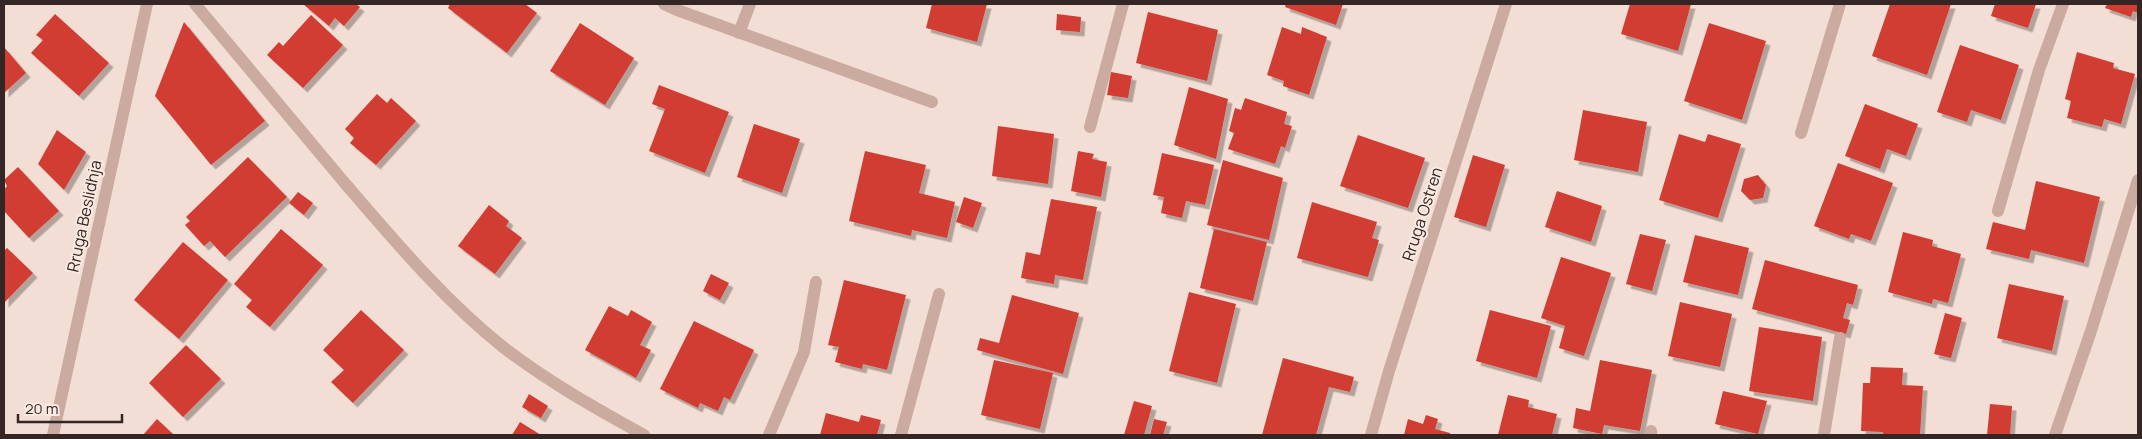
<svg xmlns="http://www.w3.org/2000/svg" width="2142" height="439" viewBox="0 0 2142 439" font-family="Manrope,sans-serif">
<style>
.building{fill:#d13c33;filter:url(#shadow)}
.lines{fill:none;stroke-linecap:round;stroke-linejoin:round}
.service{stroke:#cbab9f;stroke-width:12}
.minor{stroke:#cbab9f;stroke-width:12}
.tertiary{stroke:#cbab9f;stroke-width:12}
.labels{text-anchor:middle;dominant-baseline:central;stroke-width:4;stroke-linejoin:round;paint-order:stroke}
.street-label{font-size:16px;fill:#342624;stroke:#fae9e0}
</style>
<defs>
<filter id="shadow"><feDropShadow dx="4.5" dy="4.5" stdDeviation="0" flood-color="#0004"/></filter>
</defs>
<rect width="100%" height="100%" fill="#f2ded4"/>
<g class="building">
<path d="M303 4H356L360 7 344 26 335 18 329 26Z"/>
<path d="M450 4H525L537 13 507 53 448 8Z"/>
<path d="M932 4H987L977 42 926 28Z"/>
<path d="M1286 4H1343L1336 25 1285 7Z"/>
<path d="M1630 4H1691L1678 51 1621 34Z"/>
<path d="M1890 4H1951L1927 75 1872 56Z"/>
<path d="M1995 4H2036L2028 28 1991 16Z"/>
<path d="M2107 4H2138V13L2133 11 2131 17 2105 8Z"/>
<path d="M1148 12 1218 30 1207 81 1136 63Z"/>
<path d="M55 14 109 63 79 96 31 53 43 40 36 35Z"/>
<path d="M1057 14 1081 17 1080 32 1056 30Z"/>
<path d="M311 15 343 45 303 88 267 55 279 42 283 46Z"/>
<path d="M184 22 265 121 211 165 155 96Z"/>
<path d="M580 23 634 58 605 105 550 71Z"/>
<path d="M1709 23 1766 41 1742 120 1684 101Z"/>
<path d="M1282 27 1301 34 1302 27 1327 37 1309 95 1283 86 1284 81 1267 75Z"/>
<path d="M1960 45 2019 65 2001 120 1971 110 1967 122 1937 112Z"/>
<path d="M4 47 26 73 4 93Z"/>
<path d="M2077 52 2114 63 2113 68 2135 74 2121 124 2104 119 2102 127 2067 118 2071 101 2065 99Z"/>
<path d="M1111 72 1132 76 1128 98 1107 95Z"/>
<path d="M659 85 729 112 705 173 649 151 665 109 652 104Z"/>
<path d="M1189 87 1228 99 1216 159 1174 145Z"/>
<path d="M377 94 387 103 391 98 416 121 376 165 350 143 354 138 345 129Z"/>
<path d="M1245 98 1287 112 1284 124 1292 126 1285 148 1281 146 1275 164 1228 149 1234 133 1229 131 1235 108 1241 110Z"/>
<path d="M1865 104 1918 124 1906 156 1887 149 1880 169 1845 156Z"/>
<path d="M1583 110 1647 122 1638 172 1574 160Z"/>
<path d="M754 124 800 139 782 193 737 177Z"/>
<path d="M998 126 1054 134 1048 184 992 176Z"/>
<path d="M57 130 86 152 64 190 38 164Z"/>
<path d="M1679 134 1705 142 1708 134 1741 144 1718 218 1659 200Z"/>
<path d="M1358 135 1425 158 1408 208 1340 186Z"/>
<path d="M865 151 926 165 919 193 955 202 947 238 912 230 911 236 849 221Z"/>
<path d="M1078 151 1094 154 1092 159 1107 162 1101 197 1071 191Z"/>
<path d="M1162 153 1214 165 1205 205 1186 201 1182 218 1161 213 1164 197 1153 195Z"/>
<path d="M1473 155 1505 165 1486 227 1454 217Z"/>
<path d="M248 157 287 197 225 257 210 241 204 246 185 225 190 221 186 217Z"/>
<path d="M1223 160 1283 178 1269 240 1207 225Z"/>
<path d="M1838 163 1893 183 1871 241 1851 234 1849 239 1814 226Z"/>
<path d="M18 167 59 211 29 238 4 211V190L7 186 4 180Z"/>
<path d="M1758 175 1766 185 1763 198 1750 200 1741 191 1744 179Z"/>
<path d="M2036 181 2100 197 2084 263 2031 250 2029 259 1986 249 1993 222 2025 230Z"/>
<path d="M1557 191 1602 206 1591 242 1545 227Z"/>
<path d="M298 192 313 203 304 215 289 203Z"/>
<path d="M964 197 982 203 973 228 956 222Z"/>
<path d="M1051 199 1097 207 1083 280 1055 275 1054 284 1021 278 1026 252 1040 255Z"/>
<path d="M1312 202 1377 222 1372 238 1379 240 1368 277 1297 258Z"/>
<path d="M489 205 509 221 506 226 522 238 495 274 458 246Z"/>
<path d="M281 229 323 265 270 327 246 307 252 300 234 284Z"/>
<path d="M1214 229 1267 242 1253 301 1200 288Z"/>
<path d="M1903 232 1933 240 1932 246 1961 254 1948 303 1933 299 1932 304 1888 292Z"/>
<path d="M1640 234 1666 240 1652 291 1626 284Z"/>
<path d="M1695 235 1749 248 1738 295 1683 282Z"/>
<path d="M183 242 228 280 179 339 134 300Z"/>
<path d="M7 248 33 273 4 303V251Z"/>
<path d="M1561 257 1611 273 1584 356 1559 348 1565 326 1541 318Z"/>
<path d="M1765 260 1858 285 1853 305 1847 303 1843 318 1850 320 1846 334 1752 309Z"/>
<path d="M711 274 729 283 720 300 703 291Z"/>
<path d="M844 280 906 295 887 370 863 364 862 369 835 362 839 347 828 345Z"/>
<path d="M2009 284 2064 296 2052 351 1997 338Z"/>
<path d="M1189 292 1236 304 1217 383 1169 371Z"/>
<path d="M1012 295 1079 313 1063 374 977 350 980 338 999 343Z"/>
<path d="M1680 302 1732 314 1720 367 1668 356Z"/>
<path d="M609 306 628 316 631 310 652 322 640 345 651 350 636 378 585 350Z"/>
<path d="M361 310 404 350 353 403 331 382 344 370 323 350Z"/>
<path d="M1490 310 1551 326 1537 378 1476 361Z"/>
<path d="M1945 313 1962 318 1951 358 1934 354Z"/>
<path d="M694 321 754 350 730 400 724 397 718 411 700 403 698 408 660 389Z"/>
<path d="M1759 327 1822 337 1813 401 1749 391Z"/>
<path d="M186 345 221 379 183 417 149 383Z"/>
<path d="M1283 358 1354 377 1350 392 1329 387 1316 435H1262Z"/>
<path d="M994 360 1053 373 1040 429 981 415Z"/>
<path d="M1600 360 1652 370 1640 431 1604 425 1602 434 1573 428 1576 408 1590 411Z"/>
<path d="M1871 367 1903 368 1902 385 1923 386 1920 435H1883V432L1861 431 1863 383H1870Z"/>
<path d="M1723 391 1767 401 1758 434 1715 424Z"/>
<path d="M529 394 548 406 541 418 522 407Z"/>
<path d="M1508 395 1529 400 1528 407 1557 414 1552 435H1498Z"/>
<path d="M1134 401 1152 406 1144 435H1124Z"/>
<path d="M1990 404 2012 406 2010 435H1987Z"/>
<path d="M826 413 859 422 861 415 881 420 877 435H820Z"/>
<path d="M1426 415 1438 419 1435 429 1450 433V435H1404L1408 419 1423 424Z"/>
<path d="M157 419 174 435H143Z"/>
<path d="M1154 419 1167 422 1163 435H1150Z"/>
<path d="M520 422 541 435H512Z"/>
</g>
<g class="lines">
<path class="service" d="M769 435 804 352 816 282"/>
<g class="minor">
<path d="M195 4C245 63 294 122 343 181 393 239 443 299 503 347 547 381 595 408 644 435"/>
<path d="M664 4 677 10 932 102"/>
<path d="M739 33 750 4"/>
<path d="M1090 127 1123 4"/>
<path d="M1801 133 1840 4"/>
<path d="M1998 211 2039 70 2063 4"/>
<path d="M901 435 939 294"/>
<path d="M1371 435 1389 371 1506 4"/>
<path d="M1651 435V431"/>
<path d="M1824 435 1840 338"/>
<path d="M2055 435 2090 334 2138 180"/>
</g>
<path class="tertiary" d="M53 435 147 4"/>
</g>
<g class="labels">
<g class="street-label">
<text transform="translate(1422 214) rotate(-72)">Rruga Ostren</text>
<text transform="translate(84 216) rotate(-78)">Rruga Beslidhja</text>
</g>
</g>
<rect width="2142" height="439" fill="none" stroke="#342624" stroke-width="10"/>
<path d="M18 414v8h104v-8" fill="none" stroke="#342624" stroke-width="2.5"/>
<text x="25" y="414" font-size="15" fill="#342624" stroke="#fae9e0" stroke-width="4" paint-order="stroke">20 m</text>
</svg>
